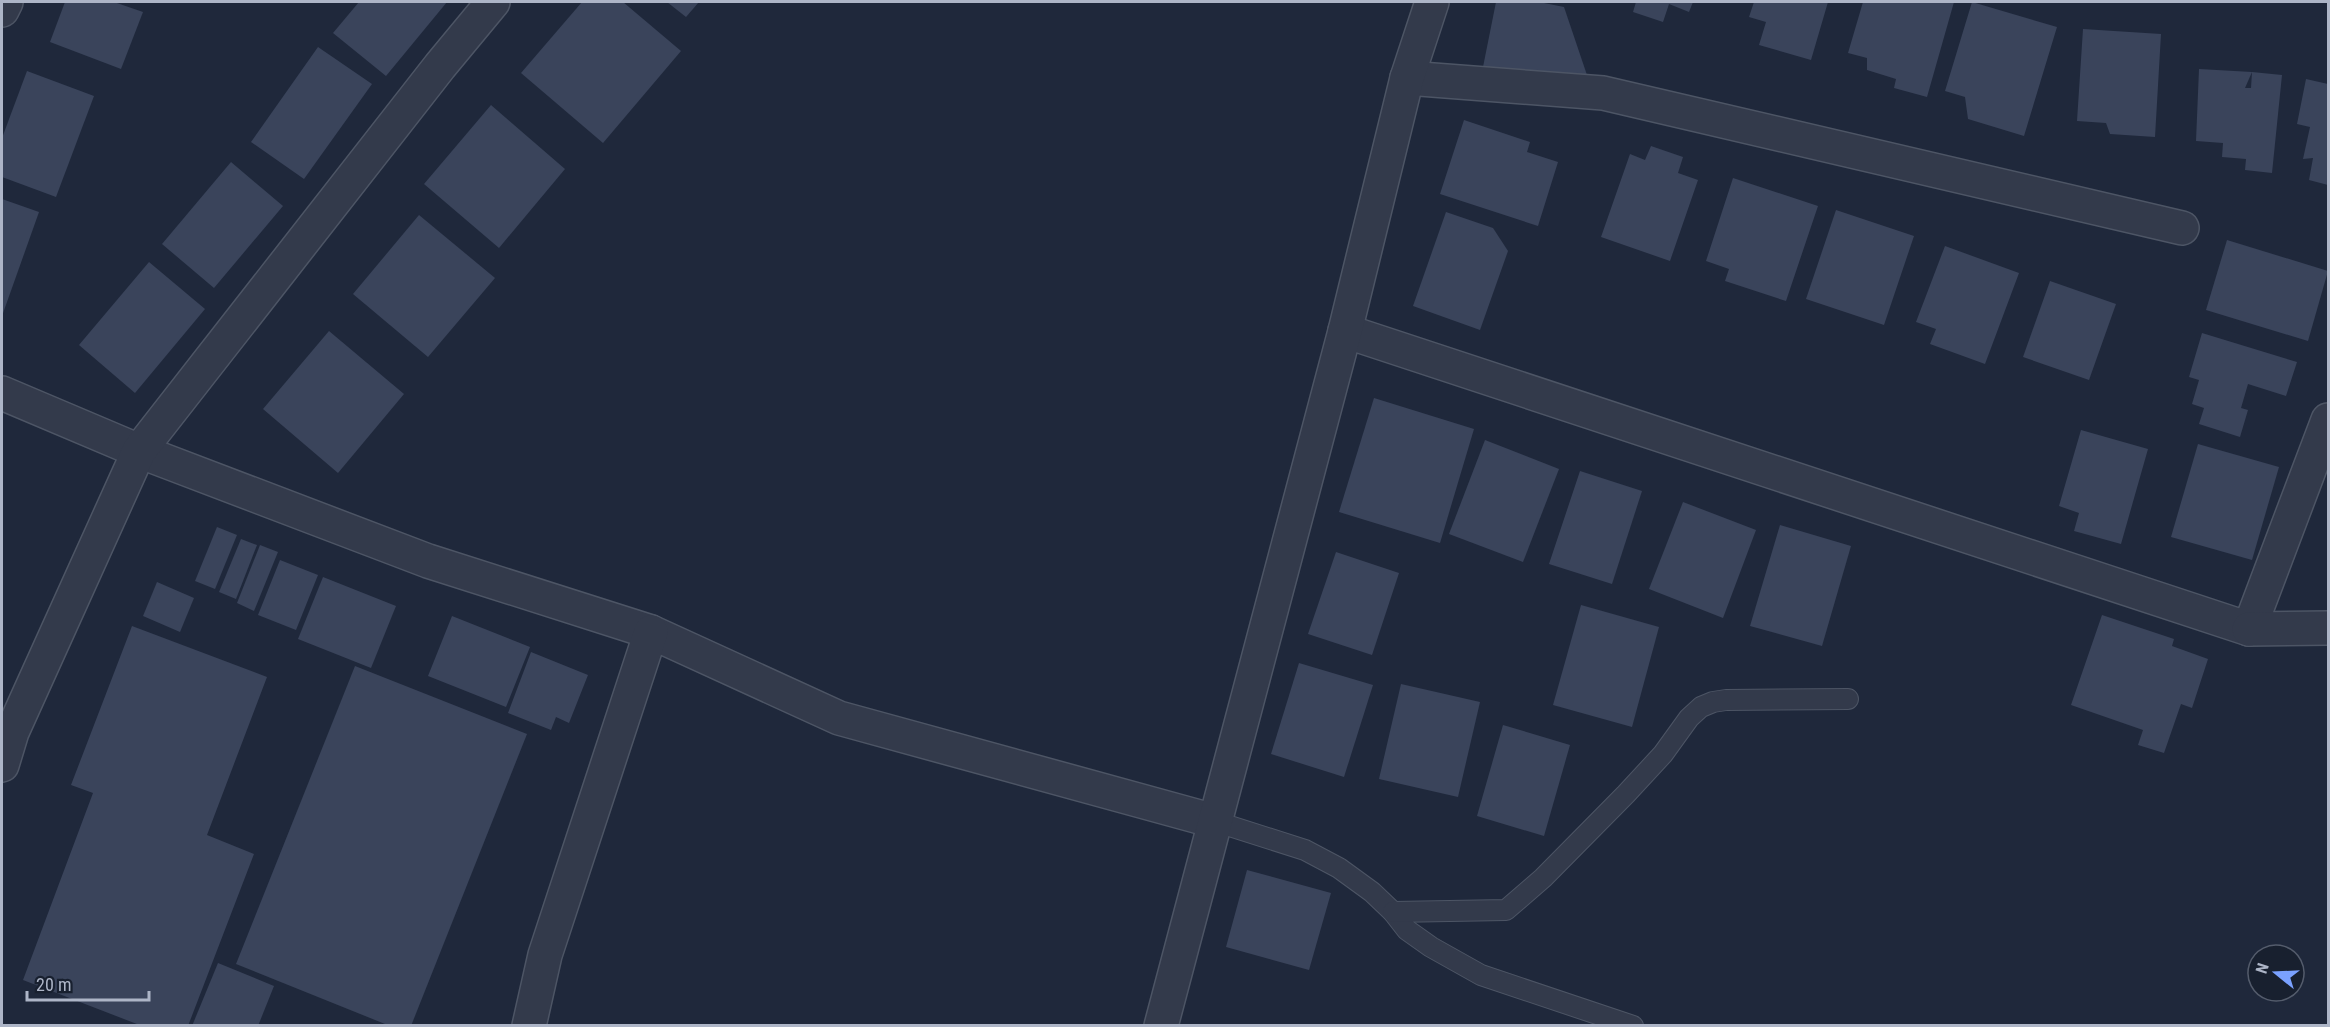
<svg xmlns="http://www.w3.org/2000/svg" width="2330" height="1027" viewBox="0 0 2330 1027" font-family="'Roboto Condensed',sans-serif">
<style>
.building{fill:#3a445b}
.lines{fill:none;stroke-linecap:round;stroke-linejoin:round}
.service-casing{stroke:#4d5565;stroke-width:22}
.minor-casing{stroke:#4d5565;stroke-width:36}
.service{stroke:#333a4b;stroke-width:20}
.minor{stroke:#333a4b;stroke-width:33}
</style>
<rect width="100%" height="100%" fill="#1f283b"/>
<g class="building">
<path d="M65 2H114L143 12 121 69 50 42Z"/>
<path d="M359 2H447L386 76 333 33Z"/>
<path d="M582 2H623L681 51 603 143 521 73Z"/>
<path d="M667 2H699L686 17Z"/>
<path d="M1496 2H1539L1564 7 1589 81 1482 72Z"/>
<path d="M1636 2H1693L1689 12 1669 4 1663 22 1633 12Z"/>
<path d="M1754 2H1828L1811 60 1759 45 1766 22 1749 17Z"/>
<path d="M1863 2H1954L1927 97 1894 88 1896 79 1867 70V58L1848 53Z"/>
<path d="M1972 2 2057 27 2024 136 1968 119 1965 97 1945 91Z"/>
<path d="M2083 29 2161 34 2155 137 2110 134 2106 123 2077 121Z"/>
<path d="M318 47 372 84 304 179 251 142Z"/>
<path d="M2199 69 2252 72 2245 88H2251L2252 72 2282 75 2272 173 2245 170 2246 159 2222 157 2223 143 2196 141Z"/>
<path d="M27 71 94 96 56 197 2 177V138Z"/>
<path d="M2306 79 2328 84V185L2309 180 2313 158 2303 159 2310 127 2297 124Z"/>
<path d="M491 105 565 169 499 248 424 184Z"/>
<path d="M1464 120 1530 142 1527 152 1558 162 1538 226 1440 194Z"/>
<path d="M1651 146 1683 157 1678 173 1698 180 1670 261 1601 237 1630 154 1645 160Z"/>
<path d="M231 162 283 206 214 288 162 244Z"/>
<path d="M1733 178 1818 206 1786 301 1725 281 1729 269 1706 261Z"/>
<path d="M2 199 39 212 2 316Z"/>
<path d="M1836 210 1914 236 1884 325 1806 299Z"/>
<path d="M1446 212 1493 228 1508 251 1480 330 1413 306Z"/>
<path d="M419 215 495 278 428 357 353 294Z"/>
<path d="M2227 240 2328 271 2308 341 2206 310Z"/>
<path d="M1945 246 2019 273 1985 364 1930 344 1936 329 1916 322Z"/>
<path d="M149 262 205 309 135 393 79 345Z"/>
<path d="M2050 281 2116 304 2089 380 2023 357Z"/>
<path d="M329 331 404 394 338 473 263 409Z"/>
<path d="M2202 333 2297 362 2286 396 2248 384 2241 408 2248 410 2240 437 2199 424 2204 408 2192 404 2199 380 2189 377Z"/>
<path d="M1374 398 1474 429 1440 543 1339 512Z"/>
<path d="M2081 430 2148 449 2121 544 2074 531 2079 513 2059 506Z"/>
<path d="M1485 440 1559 469 1523 562 1449 534Z"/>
<path d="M2198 444 2279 467 2252 560 2171 537Z"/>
<path d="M1580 471 1642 491 1612 584 1549 564Z"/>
<path d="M1683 502 1756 530 1723 618 1649 589Z"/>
<path d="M1780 525 1851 546 1822 646 1750 626Z"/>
<path d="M217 527 237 535 215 589 195 581Z"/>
<path d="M241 539 257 545 236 599 219 592Z"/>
<path d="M260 545 278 552 254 611 237 603Z"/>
<path d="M1336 552 1399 573 1372 655 1308 634Z"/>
<path d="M280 560 318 575 296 630 258 615Z"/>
<path d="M323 577 396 606 371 668 298 639Z"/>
<path d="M157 582 194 598 180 632 143 616Z"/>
<path d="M1581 605 1659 627 1632 727 1553 705Z"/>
<path d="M2102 615 2174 639 2172 646 2208 659 2192 708 2181 704 2164 753 2138 745 2143 730 2071 705Z"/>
<path d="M452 616 530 647 506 707 428 676Z"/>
<path d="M132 626 267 677 207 835 254 854 188 1026H142L23 980 93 793 71 785Z"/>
<path d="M531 652 588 675 569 723 556 717 551 730 508 713Z"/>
<path d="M1299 663 1373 685 1344 777 1271 754Z"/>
<path d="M355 666 527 734 411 1026H390L236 964Z"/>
<path d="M1401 684 1480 702 1458 797 1379 779Z"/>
<path d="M1503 725 1570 745 1544 836 1477 816Z"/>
<path d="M1247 870 1331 893 1309 970 1226 947Z"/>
<path d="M218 963 274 986 258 1026H192Z"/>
</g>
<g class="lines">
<g class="service-casing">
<g id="service">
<path d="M1214 821 1305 850 1339 868 1372 892 1393 912 1407 930 1431 947 1481 975 1633 1026"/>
<path d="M1393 912 1506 910 1543 878 1626 794 1663 754 1689 718 1701 707 1713 702 1726 700 1848 699"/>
</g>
</g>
<g class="minor-casing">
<g id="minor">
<path d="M2 10 6 2"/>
<path d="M1407 78 1603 93 2182 228"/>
<path d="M1345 331 2249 629 2328 420"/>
<path d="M2 393 139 451 428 561 651 632 839 718 1214 821"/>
<path d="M2249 629 2328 628"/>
<path d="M2 765 12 732 139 451 440 66 493 2"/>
<path d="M529 1026 545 955 651 632"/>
<path d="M1161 1026 1345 331 1407 78 1432 2"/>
</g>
</g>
<use href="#service" class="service"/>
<use href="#minor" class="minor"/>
</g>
<rect width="2330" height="1027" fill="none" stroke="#adb5c7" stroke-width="6"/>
<g transform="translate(2276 973) rotate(288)"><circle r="28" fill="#18202f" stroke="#545c6c" stroke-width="1.5"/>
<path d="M0-4.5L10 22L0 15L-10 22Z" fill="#7aa1ff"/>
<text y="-9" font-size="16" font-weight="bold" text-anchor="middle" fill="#adb5c7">N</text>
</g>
<path d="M27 991v9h122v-9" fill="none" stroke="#adb5c7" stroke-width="3"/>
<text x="36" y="991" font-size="18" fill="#adb5c7" stroke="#18202f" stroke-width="4.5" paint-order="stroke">20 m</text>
</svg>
